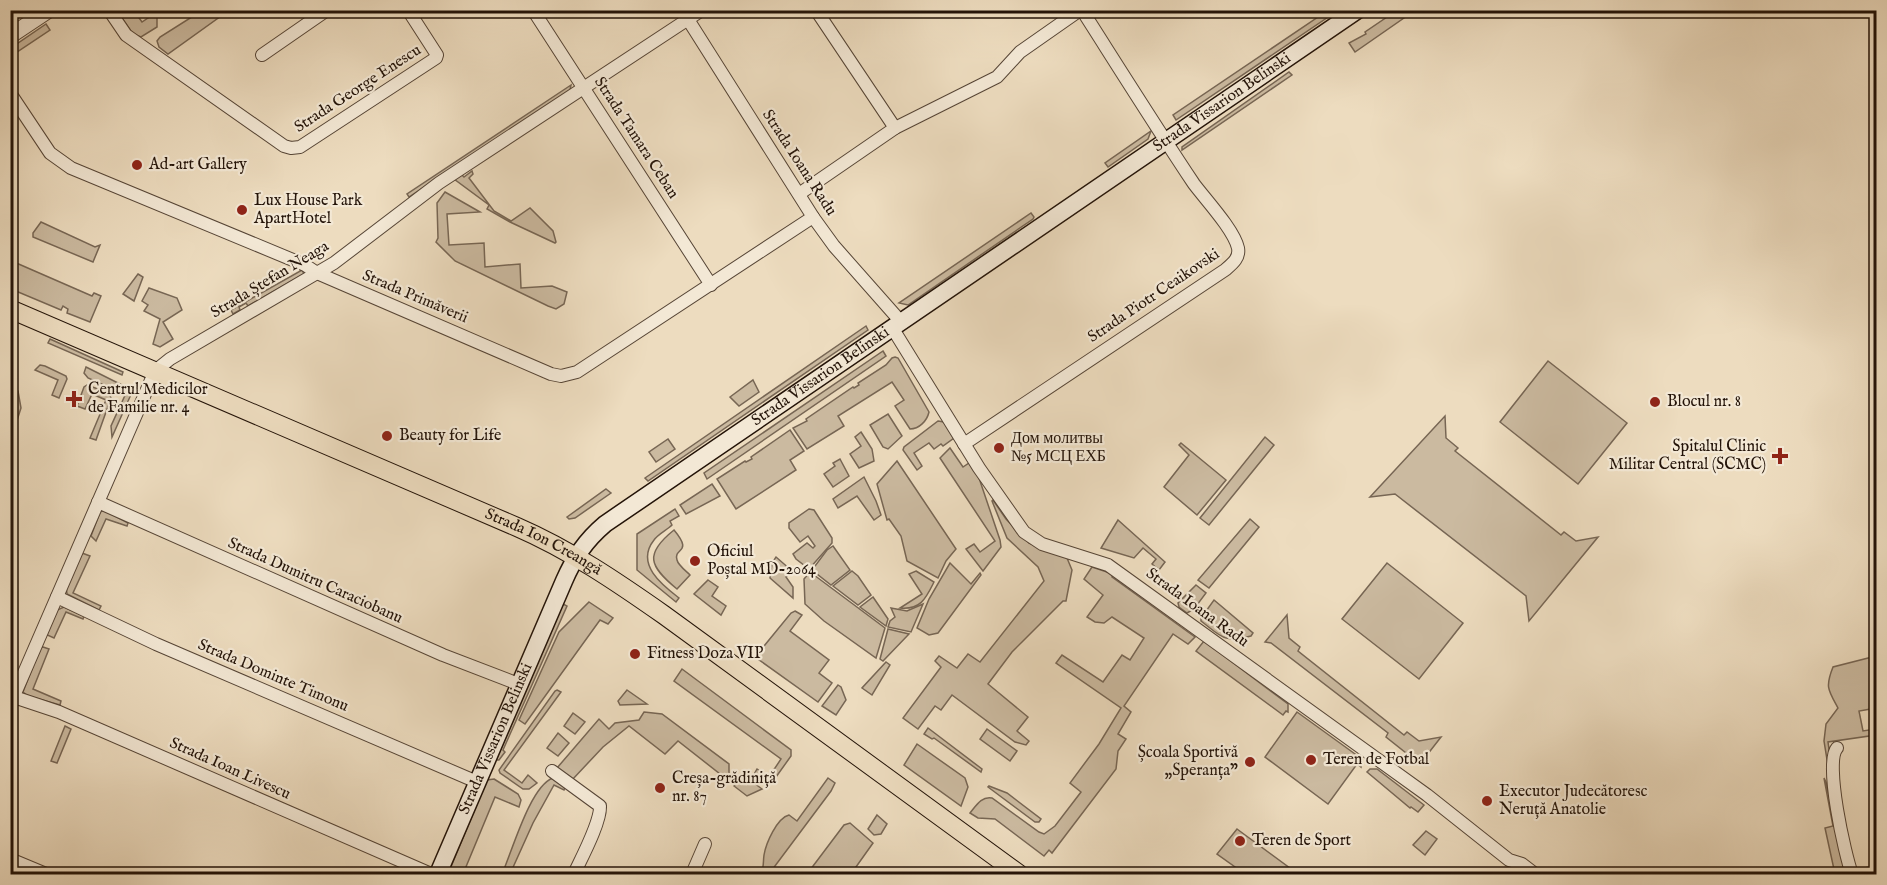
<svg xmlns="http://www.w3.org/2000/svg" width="1887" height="885" viewBox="0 0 1887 885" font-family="'IM FELL English',serif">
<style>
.green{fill:#cbbaa0;stroke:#776654;stroke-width:1.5}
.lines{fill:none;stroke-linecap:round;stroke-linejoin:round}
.minor-casing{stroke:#564536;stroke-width:14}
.tertiary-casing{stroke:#564536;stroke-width:17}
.secondary-casing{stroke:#231308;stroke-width:19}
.primary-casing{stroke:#231308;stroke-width:20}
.minor{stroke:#f3e8d5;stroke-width:12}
.tertiary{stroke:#f3e8d5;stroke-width:15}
.secondary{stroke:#f3e8d5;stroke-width:16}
.primary{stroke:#eddcbf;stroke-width:18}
.poi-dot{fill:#8f2418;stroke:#f3e8d5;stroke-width:2}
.labels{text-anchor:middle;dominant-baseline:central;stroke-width:4.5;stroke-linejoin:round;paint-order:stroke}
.street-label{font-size:16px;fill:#231308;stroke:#f3e8d5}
.poi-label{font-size:16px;fill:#231308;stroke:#f3e8d5;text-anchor:start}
</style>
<rect width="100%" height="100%" fill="#eddcbf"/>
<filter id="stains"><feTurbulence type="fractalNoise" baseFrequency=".00333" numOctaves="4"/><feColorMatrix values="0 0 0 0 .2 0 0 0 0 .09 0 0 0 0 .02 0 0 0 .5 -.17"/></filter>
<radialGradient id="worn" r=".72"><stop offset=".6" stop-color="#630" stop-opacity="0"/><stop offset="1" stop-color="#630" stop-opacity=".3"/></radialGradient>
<g class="green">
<path d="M117 11H134L142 22 157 12V27L141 37 133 34Z"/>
<path d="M192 11H228L168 54 159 47 157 41 160 37 195 15Z"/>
<path d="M1327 11H1337L1176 120 1173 115Z"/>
<path d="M1396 11H1414L1355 52 1349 43 1366 34 1365 32Z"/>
<path d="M46 24 50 30 11 56V48Z"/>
<path d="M1289 72 1292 75 1182 150V147Z"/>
<path d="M571 85 570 90 409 197 407 194Z"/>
<path d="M1151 131 1148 139 1108 167 1105 163Z"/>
<path d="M472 171 473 174 469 178 494 211 511 221 530 208 553 231 556 242 555 243 510 222 487 209 489 205 454 179 461 174 464 177Z"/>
<path d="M445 192 480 212 447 214 449 245 484 243 485 267 520 264 521 288 552 286 567 292 564 304 556 309 548 306 455 261 436 242 438 238 437 203Z"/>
<path d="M1031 213 1034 217 1033 219 908 305 899 303Z"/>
<path d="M41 222 95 247 100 245 93 262 33 237V233Z"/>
<path d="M14 262 92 296 94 293 101 296 90 322 67 313 68 309 63 306 61 310 11 289V270Z"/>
<path d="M302 270 304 274 248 306 246 303 239 307 240 310 233 314 231 310Z"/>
<path d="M138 274 143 277 134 301 123 294Z"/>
<path d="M149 288 177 298 182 310 163 322 173 339 160 347 153 344 160 319 144 311 148 305 142 301Z"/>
<path d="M866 326 868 330 648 481 645 478Z"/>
<path d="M50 339 123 372 122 375 48 343Z"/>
<path d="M883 351 886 356 707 479 704 473Z"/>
<path d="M895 357 898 358 929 412C927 421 919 429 910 429L895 406 904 400 892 382 838 416 844 426 807 449 793 428 807 421 806 419 853 387 854 388 859 385 858 383 886 365 892 358Z"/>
<path d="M1548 361 1627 423 1578 484 1500 422Z"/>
<path d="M40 365 45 366 66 376 67 379 59 398 52 395 58 380 35 370Z"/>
<path d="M86 367 122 385V387L115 390 88 378 84 373Z"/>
<path d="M753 380 759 392 739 406 730 397Z"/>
<path d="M87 385 109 393 111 398 96 440 90 438 106 400 92 394 85 409 77 406 84 387Z"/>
<path d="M126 387 133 390 112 437 111 426 127 391Z"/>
<path d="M11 388 18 391 21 408 12 436Z"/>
<path d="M888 414 902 436 888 449 883 447 870 425Z"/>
<path d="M1445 416 1446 438 1458 448 1455 451 1561 535 1564 532 1576 541 1598 537 1529 621 1526 596 1395 494 1370 497Z"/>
<path d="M938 421 944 422 954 438 943 446 941 444 934 449 929 443 914 453 922 466 917 470 903 450 904 447Z"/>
<path d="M790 430 804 451 790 460 796 470 736 509 717 479 745 461 746 462 752 459 751 457Z"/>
<path d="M861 432 872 449 874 461 859 468 850 454 861 446 855 437Z"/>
<path d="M1265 437 1274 445 1209 525 1200 518Z"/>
<path d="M668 439 675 449 656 462 649 452Z"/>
<path d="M1181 443 1226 480 1197 515 1164 487 1189 455 1179 445Z"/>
<path d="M950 448 963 467 969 463 978 475 1000 540 1001 547 983 571 966 549 974 544 980 552 995 541 940 458Z"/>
<path d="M840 459 849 476 833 487 824 474 835 466 833 463Z"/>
<path d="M897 461 956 549 946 561 938 578 907 561 901 536 889 519 887 520 877 484Z"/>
<path d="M864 477 876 501 881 515 874 520 857 496 838 508 833 499Z"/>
<path d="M712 484 720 496 686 514 680 505Z"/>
<path d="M606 489 611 493 575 518 569 519 567 517Z"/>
<path d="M993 500 1006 519 1029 543 1067 558 1072 570 1066 601H1063L1012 652 988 684 1028 717 1017 731 1029 741 1026 745 1015 742 952 695 941 710 935 706 918 729 903 718 941 667 935 661 939 656 957 668 968 654 980 662 1044 581 1038 567 1007 538 992 501Z"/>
<path d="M675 509 679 516 670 521 672 525C667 530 658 534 654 540 635 564 662 585 679 598L676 602 637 570V534Z"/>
<path d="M809 509 814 510 832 538V543L809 569 796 559 793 554 807 543 813 548 815 546 808 536 800 542 789 528V523Z"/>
<path d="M104 510 128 523 127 526 106 519 96 541 91 536 100 512Z"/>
<path d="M1250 519 1259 527 1209 588 1198 580Z"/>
<path d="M1118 520 1165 562 1159 570 1152 564 1156 559 1143 548 1134 558 1101 548Z"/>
<path d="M674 530C694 554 673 547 677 560 678 565 686 571 690 575L677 589C649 566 644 554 674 530Z"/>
<path d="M833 546 850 570 831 585 812 570 827 550Z"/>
<path d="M82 553 90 556 73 593 101 606 99 610 67 594 66 586Z"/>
<path d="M776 557 791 570 786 577 793 587V598L770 578 772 563Z"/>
<path d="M950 563 971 584 980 573 981 575 938 633 929 635 917 628 929 599Z"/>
<path d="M1387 563 1463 623 1419 679 1342 619Z"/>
<path d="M1092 567 1113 574 1112 577 1195 637 1188 644 1173 634 1124 706 1131 712 1118 734 1126 739 1118 751 1116 769 1052 853 1049 850 1044 856 995 819 978 818 970 813C976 806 981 796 992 798L1039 832 1044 834 1055 826 1081 792 1070 783 1099 744 1121 708 1056 663 1062 655 1103 682 1122 655 1130 660 1144 638 1112 617 1104 623 1095 622 1087 617 1103 595 1084 579Z"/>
<path d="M852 571 858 576 871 595 858 605 833 586Z"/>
<path d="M916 571 934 582C926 598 921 610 900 608L922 594 909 574Z"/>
<path d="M810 572 885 628 876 658 824 621 805 604 804 579Z"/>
<path d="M708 580 718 587 712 596 726 606 721 615 694 594Z"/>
<path d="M1196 585 1206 593 1194 609 1187 613 1179 607 1178 603Z"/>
<path d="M873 597 888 619 886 626 860 607Z"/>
<path d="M1214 600 1253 633 1251 636C1223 643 1222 637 1201 621V618Z"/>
<path d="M589 602 613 618 608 624 600 620 525 724 519 720 559 632Z"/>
<path d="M563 604 567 606 503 750 505 752 499 760H496Z"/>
<path d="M923 604 911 632 888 627 890 621 895 617 891 608 907 611Z"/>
<path d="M64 607 84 616 83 619 66 612 54 638 45 634 57 610Z"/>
<path d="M795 611 802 615 790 631 829 660 819 673 832 683 818 702 755 657 791 613Z"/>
<path d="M1287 615 1289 638 1300 647 1298 651 1404 735 1407 732 1419 741 1441 737 1420 764 1386 737 1388 733 1271 643 1265 642Z"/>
<path d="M888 629 909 634 883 661 880 659Z"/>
<path d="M1204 641 1288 704V712L1286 711 1283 715 1196 651Z"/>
<path d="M43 647 49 649 33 689 61 701 60 705 28 696 23 692 40 648Z"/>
<path d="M1876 656V708L1859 711 1863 731 1875 729 1876 735 1828 742 1831 764 1829 772 1824 741 1826 724 1838 708C1828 690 1825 687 1833 667Z"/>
<path d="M886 662 890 665 872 695 862 688Z"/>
<path d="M682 669 791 750V756L771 784 765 785 753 776 757 769 769 777 781 759 674 681Z"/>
<path d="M838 685 841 687 846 700 836 715 822 706Z"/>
<path d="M557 690 561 692 504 770 522 783 528 775 537 783 529 789H523L500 773 499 770 555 691Z"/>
<path d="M627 690 647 704 620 705 618 701Z"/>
<path d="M644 712 662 714 729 764V781L678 741 665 754 629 726 603 747 572 780 557 768 599 719 609 729 615 723 639 720Z"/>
<path d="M1297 712 1362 759 1361 767 1357 764 1328 804 1265 757Z"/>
<path d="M573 713 585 722 575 734 564 726Z"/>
<path d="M65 726 71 729 57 763 51 761Z"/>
<path d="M928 728 982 769 981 772 934 738 932 739 924 734Z"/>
<path d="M987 729 1017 751 1010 761 980 739Z"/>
<path d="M558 733 569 743 558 756 547 748Z"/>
<path d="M917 744 965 778 968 787 961 806 904 765Z"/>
<path d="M1370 769H1377L1424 805 1418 812 1411 807 1410 808 1367 772Z"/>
<path d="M746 777 762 789 747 796 734 786 740 779Z"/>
<path d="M553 778 565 787 564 790 554 785 533 823 510 874H502C512 852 530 786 553 778Z"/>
<path d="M828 778 835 783 831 791 769 874H761C764 868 763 862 764 855 766 843 777 818 789 815L797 821Z"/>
<path d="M1824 778 1826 782 1847 874H1835L1825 828 1833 826Z"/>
<path d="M494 779 518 794 521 800 519 807 495 797 463 874H448L484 787 487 780Z"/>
<path d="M989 786 1007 793 1041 819 1039 822H1035L988 787Z"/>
<path d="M877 815 887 824 881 834 874 835 868 829Z"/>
<path d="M850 823 873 843 851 874H807L844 825Z"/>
<path d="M1237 829 1298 874H1245L1217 854Z"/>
<path d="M1426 831 1437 839 1425 855 1413 845Z"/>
</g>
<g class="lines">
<g class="minor-casing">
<g id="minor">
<path d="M109 10 126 35 284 146 291 148 300 147 436 58 437 55 408 10"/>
<path d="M533 10 711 285"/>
<path d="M682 10 813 217 834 246 902 323"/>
<path d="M816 10 895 128"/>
<path d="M262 55 327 10"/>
<path d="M10 93 50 153 71 168 305 265 317 273 551 374 561 376 577 372 813 217"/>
<path d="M799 194 895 128 997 77 1020 52 1080 10"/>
<path d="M893 329 979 468 1024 532 1042 544 1108 565 1427 795 1509 860 1522 864 1535 874"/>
<path d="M964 444 1225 270C1232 264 1240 258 1238 248 1234 230 1206 200 1194 184 1156 127 1119 68 1082 10"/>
<path d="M98 502 443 655 521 685"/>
<path d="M57 597 156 644 477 782"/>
<path d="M14 697 59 712 431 874"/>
<path d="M10 705 155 371 170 359 334 263 439 183 702 10"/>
<path d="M1837 748C1824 762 1845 855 1852 874"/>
<path d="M552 771 600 806C601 822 581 859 574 874"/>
<path d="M10 859 46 874"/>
<path d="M692 874 705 844"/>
<path d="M1866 874 1876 872"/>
</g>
</g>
<g class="tertiary-casing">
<path id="tertiary" d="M10 36 49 10"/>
</g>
<g class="secondary-casing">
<g id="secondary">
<path id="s1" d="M438 874 564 581C574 558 585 541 605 524L1358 10"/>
</g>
</g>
<g class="primary-casing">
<g id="primary">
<path id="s2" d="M10 309 517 527C570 550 617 582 664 615L1019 874"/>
</g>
</g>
<use href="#minor" class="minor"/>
<use href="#tertiary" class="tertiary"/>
<use href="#secondary" class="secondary"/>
<use href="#primary" class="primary"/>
</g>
<g class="poi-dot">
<circle cx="137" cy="165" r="6"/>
<circle cx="242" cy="210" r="6"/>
<path d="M71 390h6v6h6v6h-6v6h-6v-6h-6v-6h6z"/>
<circle cx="1655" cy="402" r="6"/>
<circle cx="387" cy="436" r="6"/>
<circle cx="999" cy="448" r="6"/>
<path d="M1777 447h6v6h6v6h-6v6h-6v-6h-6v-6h6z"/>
<circle cx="695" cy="561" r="6"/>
<circle cx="635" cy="654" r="6"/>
<circle cx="1311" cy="760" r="6"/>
<circle cx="1250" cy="762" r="6"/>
<circle cx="660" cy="788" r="6"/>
<circle cx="1487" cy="801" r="6"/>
<circle cx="1240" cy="841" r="6"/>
</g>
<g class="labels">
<g class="street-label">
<text transform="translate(358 89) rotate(-33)">Strada George Enescu</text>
<text stroke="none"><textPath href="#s1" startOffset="1137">Strada Vissarion Belinski</textPath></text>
<text transform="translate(636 138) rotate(57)">Strada Tamara Ceban</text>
<text transform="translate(799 163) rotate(57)">Strada Ioana Radu</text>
<text transform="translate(270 280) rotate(-31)">Strada Ștefan Neaga</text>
<text transform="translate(1154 296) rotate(-34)">Strada Piotr Ceaikovski</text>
<text transform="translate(415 297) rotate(23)">Strada Primăverii</text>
<text stroke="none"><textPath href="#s1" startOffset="651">Strada Vissarion Belinski</textPath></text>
<text stroke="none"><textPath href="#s2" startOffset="582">Strada Ion Creangă</textPath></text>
<text transform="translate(315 581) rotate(24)">Strada Dumitru Caraciobanu</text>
<text transform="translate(1197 608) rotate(36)">Strada Ioana Radu</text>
<text transform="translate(273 676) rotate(23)">Strada Dominte Timonu</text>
<text stroke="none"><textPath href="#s1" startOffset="147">Strada Vissarion Belinski</textPath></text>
<text transform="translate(230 769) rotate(24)">Strada Ioan Livescu</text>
</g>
<g class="poi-label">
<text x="149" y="165">Ad-art Gallery</text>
<text x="254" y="201">Lux House Park<tspan x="254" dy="18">ApartHotel</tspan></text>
<text x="88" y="390">Centrul Medicilor<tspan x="88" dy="18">de Familie nr. 4</tspan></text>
<text x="1667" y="402">Blocul nr. 8</text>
<text x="399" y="436">Beauty for Life</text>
<text x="1011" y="439">Дом молитвы<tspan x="1011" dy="18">№5 МСЦ ЕХБ</tspan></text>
<text x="1766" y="447" text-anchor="end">Spitalul Clinic<tspan x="1766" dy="18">Militar Central (SCMC)</tspan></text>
<text x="707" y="552">Oficiul<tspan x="707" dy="18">Poștal MD-2064</tspan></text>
<text x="647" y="654">Fitness Doza VIP</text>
<text x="1238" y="753" text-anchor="end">Școala Sportivă<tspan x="1238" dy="18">„Speranța”</tspan></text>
<text x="1323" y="760">Teren de Fotbal</text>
<text x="672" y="779">Creșa-grădiniță<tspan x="672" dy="18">nr. 87</tspan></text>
<text x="1499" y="792">Executor Judecătoresc<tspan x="1499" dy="18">Neruță Anatolie</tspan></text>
<text x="1252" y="841">Teren de Sport</text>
</g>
</g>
<rect width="1887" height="885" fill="none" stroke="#eddcbf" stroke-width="36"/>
<rect x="12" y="12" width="1863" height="861" fill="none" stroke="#231308" stroke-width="3"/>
<rect x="18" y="18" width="1851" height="849" fill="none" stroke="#231308" stroke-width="1.5"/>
<rect width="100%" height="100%" filter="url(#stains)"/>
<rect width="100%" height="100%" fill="url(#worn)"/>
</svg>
